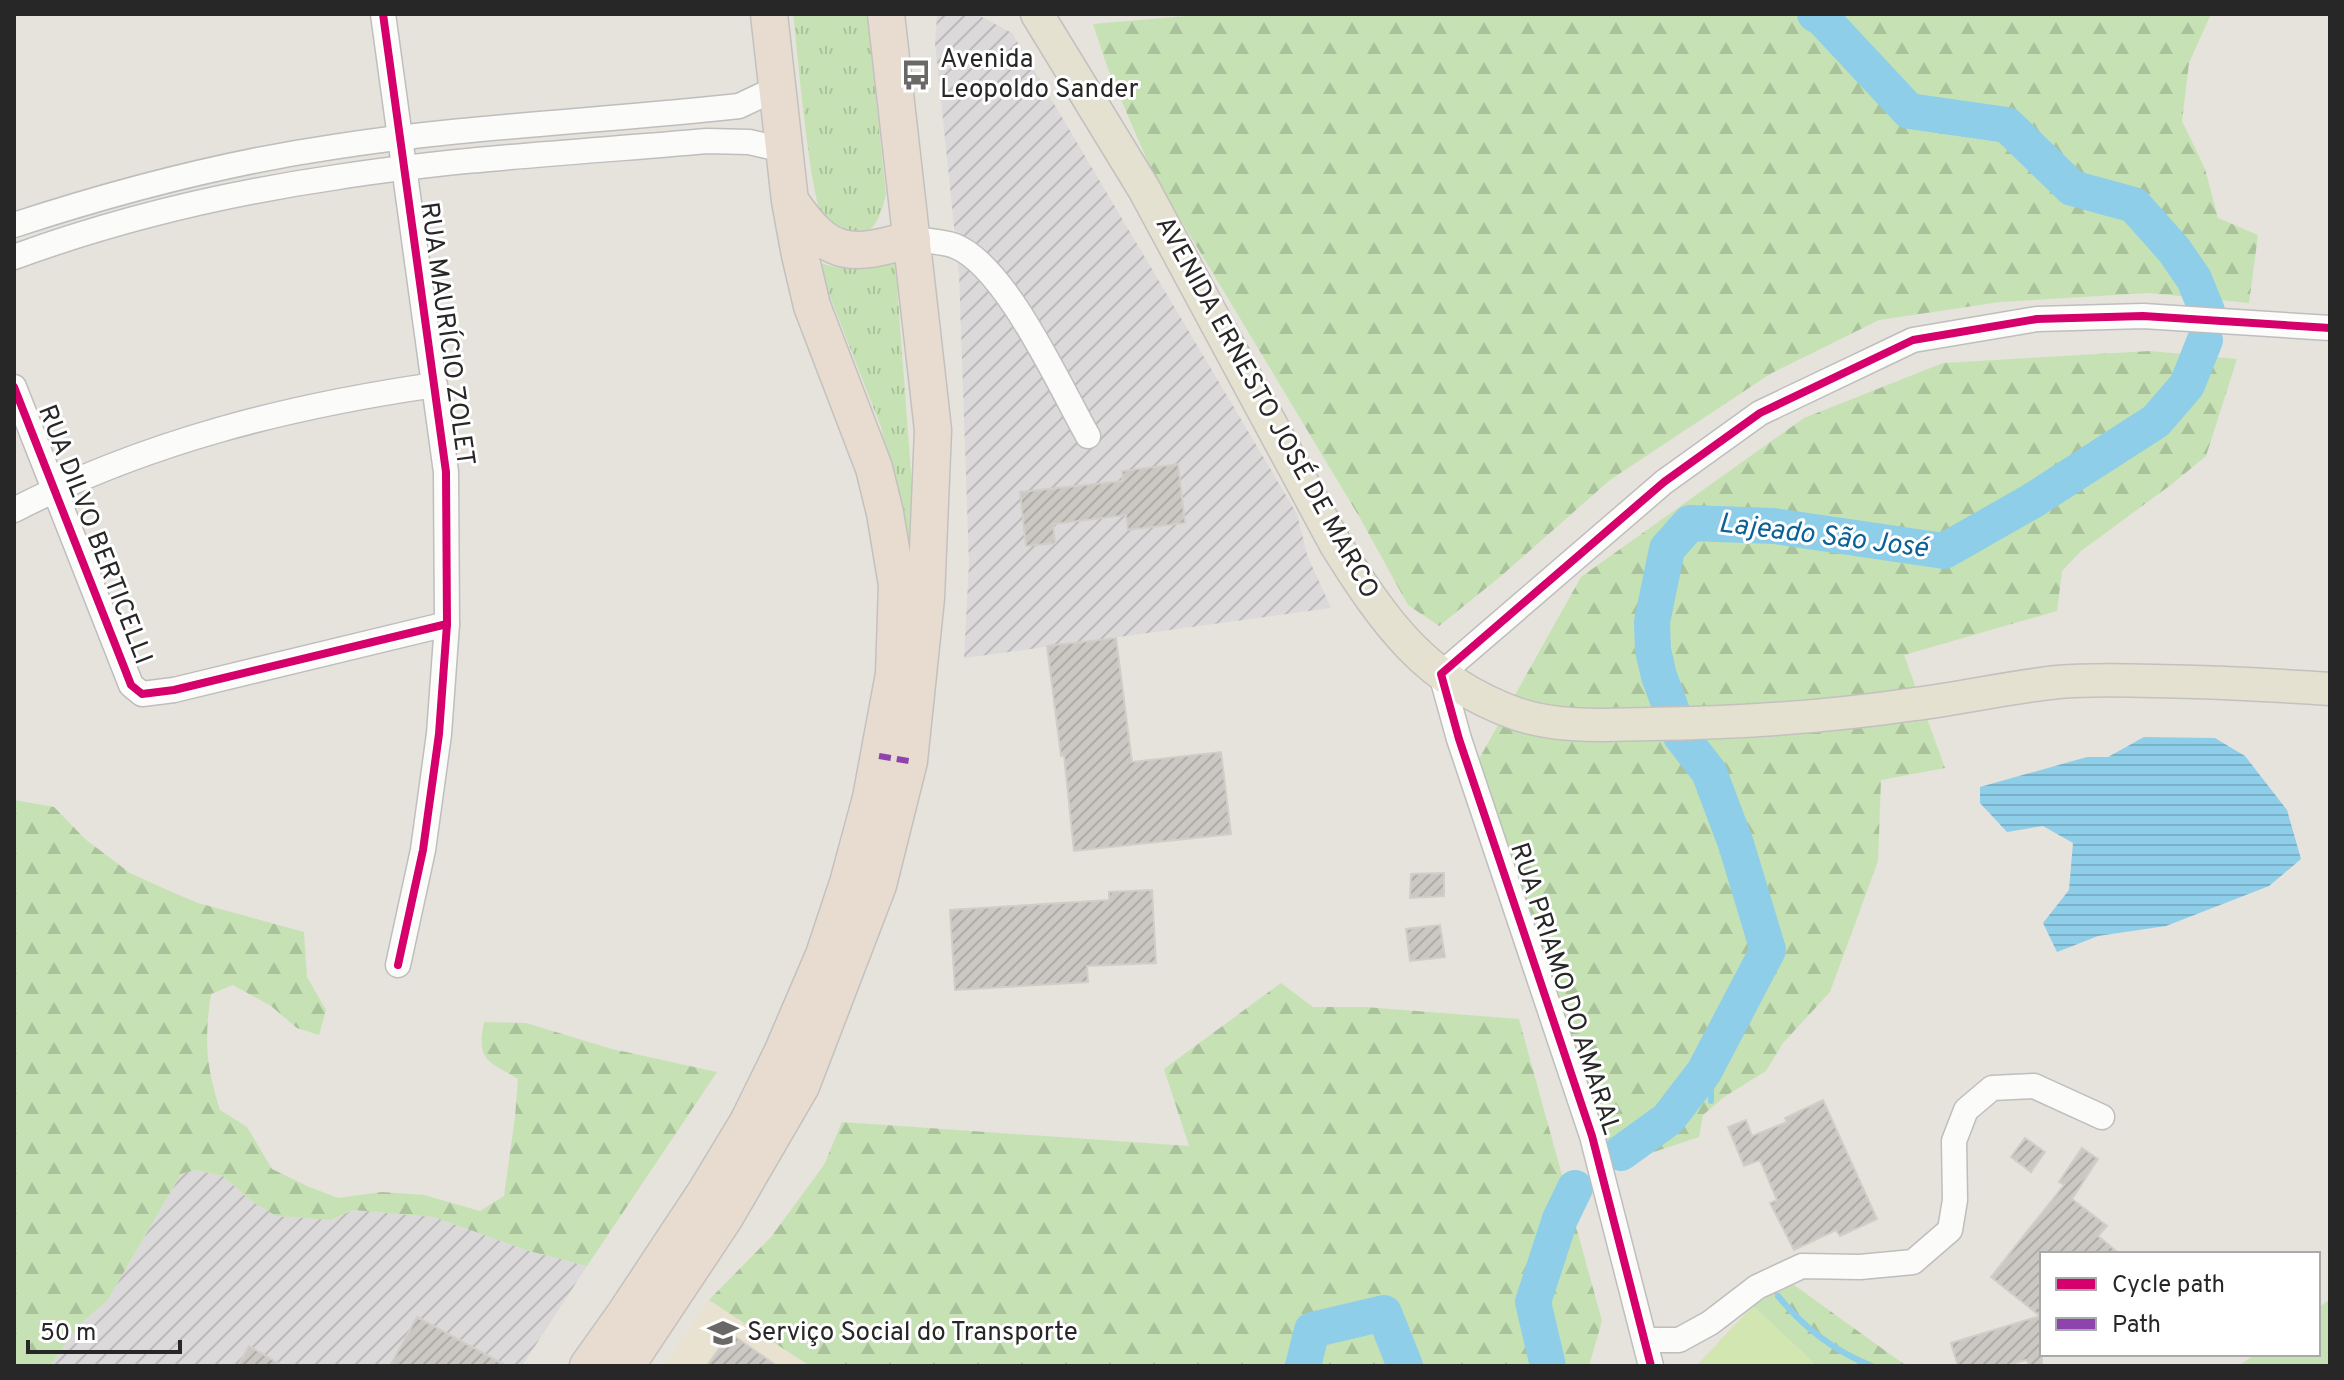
<svg xmlns="http://www.w3.org/2000/svg" width="2344" height="1380" viewBox="0 0 2344 1380" font-family="Overpass,sans-serif">
<style>
.industrial{fill:url(#industrial-furrows)}
.education{fill:#eae2d0}
.grass{fill:url(#grass-tufts)}
.forest{fill:url(#forest-firs)}
.pitch{fill:#d1e6b1}
.water{fill:url(#water-rules)}
.lines{fill:none;stroke-linecap:round;stroke-linejoin:round}
.stream{stroke:#8ecee9;stroke-width:6}
.river{stroke:#8ecee9;stroke-width:36}
.building{fill:url(#building-hatch);stroke:#d1cec8;stroke-width:2}
.minor-casing{stroke:#bfbebe;stroke-width:27}
.major-casing{stroke:#c3c1bf;stroke-width:35}
.highway-casing{stroke:#c3c1bf;stroke-width:39}
.minor{stroke:#fbfbfa;stroke-width:24}
.major{stroke:#e5e1d1;stroke-width:32}
.highway{stroke:#e8dcd1;stroke-width:36}
.quiet{stroke:#8e44ad;stroke-width:6;stroke-dasharray:12 6;stroke-linecap:butt}
.cycleway-casing{stroke:#fff;stroke-width:13}
.cycleway{stroke:#d6006c;stroke-width:8}
.labels{text-anchor:middle;dominant-baseline:central;stroke-width:6;stroke-linejoin:round;paint-order:stroke}
.poi-label{font-size:26px;fill:#272727;stroke:#fff;text-anchor:start}
.street-label{font-size:26px;fill:#272727;stroke:#fff}
.water-label{font-size:28px;font-style:italic;fill:#0c6196;stroke:#fff}
</style>
<defs>
<pattern id="industrial-furrows" width="10" height="10" patternUnits="userSpaceOnUse" patternTransform="scale(2)"><rect width="10" height="10" fill="#dcd9db"/><path d="M-1 1l2-2M0 10L10 0M9 11l2-2" fill="none" stroke="#bdbabc"/></pattern>
<pattern id="grass-tufts" width="24" height="20" patternUnits="userSpaceOnUse" patternTransform="scale(2)"><rect width="24" height="20" fill="#c6e2b4"/><path d="M3 7l-1-3M5 7V3M7 7l1-3M15 17l-1-3M17 17v-4M19 17l1-3" fill="none" stroke="#aac29b"/></pattern>
<pattern id="forest-firs" width="22" height="20" patternUnits="userSpaceOnUse" patternTransform="scale(2)"><rect width="22" height="20" fill="#c6e2b4"/><path d="M5 1l3.5 6h-7zM16 11l3.5 6h-7z" fill="#aac29b"/></pattern>
<pattern id="water-rules" width="6" height="5" patternUnits="userSpaceOnUse" patternTransform="scale(2)"><rect width="6" height="5" fill="#8ecee9"/><path d="M0 2.5h6" fill="none" stroke="#7ab1c8"/></pattern>
<pattern id="building-hatch" width="6" height="6" patternUnits="userSpaceOnUse" patternTransform="scale(2)"><rect width="6" height="6" fill="#cbc8c3"/><path d="M-1 1l2-2M0 6l6-6M5 7l2-2" fill="none" stroke="#aeaca8"/></pattern>
</defs>
<rect width="100%" height="100%" fill="#e6e2dc"/>
<g class="industrial">
<path d="M955 14H976L1012 33 1297 514 1307 555 1331 608 964 658 969 563 959 273 935 43 937 16Z"/>
<path d="M196 1170 223 1176 250 1200 276 1216 331 1220 353 1210 434 1217 529 1251 587 1266 522 1366H50L80 1324 107 1301 181 1174Z"/>
</g>
<path class="education" d="M709 1300 810 1366H664Z"/>
<g class="grass">
<path d="M793 14H867L886 194C881 216 872 243 845 233 839 231 828 225 824 220 810 202 797 46 793 14Z"/>
<path d="M895 259 912 486 915 581 881 427 816 261C841 272 872 271 895 259Z"/>
<path d="M2330 1299V1366H2239L2255 1354H2318V1308Z"/>
</g>
<g class="forest">
<path d="M1208 14H2211L2189 63 2182 121 2205 169 2218 218 2258 235 2249 303 2149 293 2000 302 1879 320 1770 374 1610 480 1501 576 1439 626 1408 605 1360 518 1152 172 1108 69 1093 24Z"/>
<path d="M2150 351 2237 359 2206 456 2172 484 2081 551 2062 571 2057 611 1904 655 1945 768 1881 780 1878 861 1830 992 1783 1043 1766 1071 1724 1097 1703 1115 1699 1137 1651 1153 1605 1143 1479 759 1581 577 1804 418 1943 363Z"/>
<path d="M14 800 54 807 85 839 130 873 165 889 198 903 304 932 307 977 326 1010 319 1035 297 1028 271 1006 233 985 211 994C204 1040 206 1066 220 1110L247 1127 272 1169 307 1186 338 1198 382 1192 424 1195 480 1211 504 1196 515 1117 518 1079C488 1061 476 1061 484 1022L526 1023 612 1049 717 1072 587 1266 529 1251 434 1217 353 1210 331 1220 276 1216 250 1200 223 1176 196 1170 181 1174 107 1301 80 1324 50 1366H14Z"/>
<path d="M1281 983 1313 1007H1365L1519 1019 1602 1321 1589 1366H810L709 1300 771 1237 824 1165 842 1122 1189 1146 1164 1069Z"/>
<path d="M1790 1282 1898 1360 1909 1366H1817L1753 1306Z"/>
</g>
<path class="pitch" d="M1753 1306 1817 1366H1696Z"/>
<path class="water" d="M2144 737 2215 738 2245 756 2287 810 2301 859 2269 886 2166 926 2098 936 2057 952 2043 923 2069 890 2073 843 2043 826 2007 832 1980 803V787L2087 757H2108Z"/>
<g class="lines">
<g class="stream">
<path d="M1704 1072 1711 1087V1101"/>
<path d="M1778 1296C1803 1327 1836 1352 1872 1366"/>
</g>
<g class="river">
<path d="M1815 14 1822 18 1909 111 2007 125 2072 188 2134 205 2174 250 2194 279 2207 311"/>
<path d="M1621 1153 1668 1119 1704 1072 1768 950 1736 844 1709 772 1681 736 1659 676 1653 650 1652 622 1667 549 1690 523 1774 526 1944 551 2032 501 2156 421 2187 385 2205 340"/>
<path d="M1303 1366 1312 1330 1384 1313 1405 1366"/>
<path d="M1548 1366 1533 1302 1560 1219 1575 1188"/>
</g>
</g>
<g class="building">
<path d="M1178 464 1185 523 1128 530 1126 515 1053 524 1055 543 1026 546 1020 492 1123 481 1122 471Z"/>
<path d="M1116 638 1132 762 1221 752 1231 834 1074 851 1064 755 1061 756 1047 646Z"/>
<path d="M1444 873V896L1410 898 1411 874Z"/>
<path d="M1152 890 1156 963 1087 966 1088 982 955 990 950 910 1109 900V892Z"/>
<path d="M1440 925 1445 957 1410 961 1406 929Z"/>
<path d="M1823 1100 1877 1219 1840 1236 1836 1230 1794 1250 1770 1203 1777 1200 1760 1160 1744 1166 1728 1127 1746 1120 1752 1136 1787 1122 1785 1118Z"/>
<path d="M2025 1138 2045 1152 2031 1172 2011 1157Z"/>
<path d="M2082 1148 2098 1159 2072 1199 2107 1226 2098 1236 2120 1254H2042V1366H2030L2026 1360 2005 1366H1958L1951 1343 2040 1316 1991 1277 2064 1185 2059 1182Z"/>
<path d="M417 1317 507 1366H390Z"/>
<path d="M730 1333 777 1366H707Z"/>
<path d="M249 1346 283 1366H238Z"/>
</g>
<g class="lines">
<g class="minor-casing">
<g id="minor">
<path d="M383 14 446 472 447 624 439 734 423 850 398 965"/>
<path d="M14 225C118 191 224 163 333 147 467 126 604 121 739 106L777 88"/>
<path d="M912 239C925 241 942 241 955 246 1006 266 1060 387 1088 436"/>
<path d="M14 257C118 219 228 193 338 177 460 158 584 152 707 141L749 142 784 150"/>
<path d="M14 387 124 667 131 685 142 694 174 690 447 624"/>
<path d="M14 510C146 442 289 406 435 385"/>
<path d="M1645 1340H1679L1710 1323 1757 1287 1802 1266 1860 1267 1913 1262 1950 1230 1955 1200 1954 1141 1966 1110 1992 1088 2034 1086 2102 1117"/>
<path d="M1651 1366 1592 1136 1459 739 1441 674 1664 482 1760 413 1913 340 2037 319 2143 316 2330 328"/>
</g>
</g>
<g class="major-casing">
<path id="major" d="M1037 14 1144 189 1336 545C1385 623 1426 682 1517 714 1559 728 1606 725 1649 724 1738 723 1827 717 1915 704 1963 698 2010 687 2058 682 2090 679 2123 680 2155 681 2213 682 2272 685 2330 689"/>
</g>
<g class="highway-casing">
<g id="highway">
<path d="M791 202C829 258 850 257 912 239"/>
<path d="M588 1366 625 1314 705 1193 748 1122 782 1053 824 955 848 883 871 798 894 674 897 585 885 513 874 468 812 306 800 255 790 201 769 14"/>
<path d="M626 1366 725 1217 801 1086 878 885 909 761 926 598 933 430 886 14"/>
</g>
</g>
<use href="#minor" class="minor"/>
<use href="#major" class="major"/>
<use href="#highway" class="highway"/>
<path class="quiet" d="M879 756 909 761"/>
<g class="cycleway-casing">
<g id="cycleway">
<path d="M383 14 446 472 447 624 439 734 423 850 398 965"/>
<path d="M14 387 124 667 131 685 142 694 174 690 447 624"/>
<path d="M1651 1366 1592 1136 1459 739 1441 674 1664 482 1760 413 1913 340 2037 319 2143 316 2330 328"/>
</g>
</g>
<use href="#cycleway" class="cycleway"/>
</g>
<defs>
<g id="bus-bare" transform="scale(2.4)"><path d="M-5-6H5V4H4V6H2V4H-2V6H-4V4H-5ZM-3.5-4V0h7V-4ZM-3.5 1.2v1.5H-2V1.2ZM2 1.2v1.5H3.5V1.2Z" fill="#6a6866" stroke="#fff" stroke-width="2.5" paint-order="stroke"/></g>
<g id="university-bare" transform="scale(2.4)"><path d="M0-5L7-2L0 1L-7-2ZM-4 1L0 2.5L4 1V4Q0 6-4 4Z" fill="#6a6866" stroke="#fff" stroke-width="2.5" paint-order="stroke"/></g>
</defs>
<g fill-rule="evenodd">
<use href="#bus-bare" x="916" y="75"/>
<use href="#university-bare" x="723" y="1333"/>
</g>
<g class="labels">
<g class="poi-label">
<text x="940" y="60">Avenida<tspan x="940" dy="30">Leopoldo Sander</tspan></text>
<text x="747" y="1333">Serviço Social do Transporte</text>
</g>
<g class="street-label">
<text transform="translate(446 334) rotate(82)">RUA MAURÍCIO ZOLET</text>
<text transform="translate(1266 408) rotate(61)">AVENIDA ERNESTO JOSÉ DE MARCO</text>
<text transform="translate(94 535) rotate(69)">RUA DILVO BERTICELLI</text>
<text transform="translate(1564 989) rotate(72)">RUA PRIAMO DO AMARAL</text>
</g>
<g class="water-label">
<text transform="translate(1823 537) rotate(7)">Lajeado São José</text>
</g>
</g>
<rect width="2344" height="1380" fill="none" stroke="#272727" stroke-width="32"/>
<rect x="2040" y="1252" width="280" height="104" fill="#ffffff" stroke="#a9a9a9" stroke-width="2"/>
<rect x="2056" y="1278" width="40" height="12" fill="#d6006c" stroke="#a9a9a9" stroke-width="2"/>
<text x="2112" y="1292" font-size="24" fill="#272727">Cycle path</text>
<rect x="2056" y="1318" width="40" height="12" fill="#8e44ad" stroke="#a9a9a9" stroke-width="2"/>
<text x="2112" y="1332" font-size="24" fill="#272727">Path</text>
<path d="M28 1340v12h152v-12" fill="none" stroke="#272727" stroke-width="4"/>
<text x="40" y="1340" font-size="24" fill="#272727" stroke="#ffffff" stroke-width="6" paint-order="stroke">50 m</text>
</svg>
